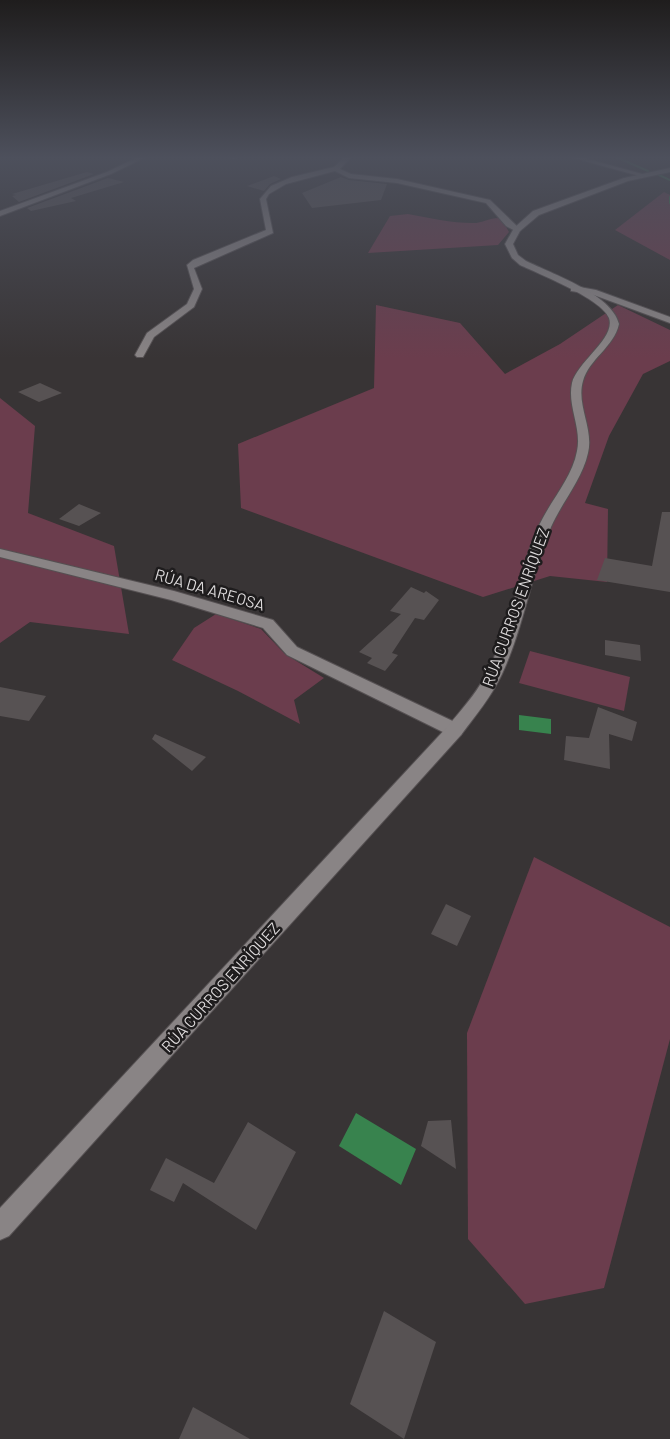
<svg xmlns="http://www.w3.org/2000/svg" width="670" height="1439" viewBox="0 0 670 1439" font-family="Barlow,sans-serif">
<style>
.green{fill:#6b3d4d}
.water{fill:#38834e}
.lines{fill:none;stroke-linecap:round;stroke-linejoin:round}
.stream{stroke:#38834e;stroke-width:2}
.building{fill:#575253}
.minor-casing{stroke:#555052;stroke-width:2}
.tertiary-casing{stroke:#555052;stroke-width:2}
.minor{fill:#898485;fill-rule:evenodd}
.tertiary{fill:#898485;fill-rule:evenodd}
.labels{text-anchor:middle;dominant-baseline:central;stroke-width:5;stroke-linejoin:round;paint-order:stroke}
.street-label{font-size:16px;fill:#dddadb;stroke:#1e1c1d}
</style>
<rect width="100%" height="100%" fill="#383435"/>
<g class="green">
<path d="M664 192 670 195V260L615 230Z"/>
<path d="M408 214C429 218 451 223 473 223 483 223 491 217 501 218L509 232 498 245 368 253 390 216Z"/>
<path d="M376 305 460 323 505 374 560 344 618 305 670 330V361L643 374 609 436 585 503 608 509 607 582 550 576 483 597 241 508 238 444 374 388Z"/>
<path d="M0 398 35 426 28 513 114 546 129 634 30 622 0 643Z"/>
<path d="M216 614 261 629 285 654 324 678 294 700 300 724 238 691 172 660 194 628Z"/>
<path d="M530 651 630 677 624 711 519 683Z"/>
<path d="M534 857 670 927V1039L604 1288 525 1304 468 1239 467 1033Z"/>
</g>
<g class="water">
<path d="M519 715 551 719V734L519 730Z"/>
<path d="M356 1113 416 1149 401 1185 339 1146Z"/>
</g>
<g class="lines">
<g class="stream">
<path d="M616 157 648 171"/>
<path d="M659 175 670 180"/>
<path d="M670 197V203"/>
</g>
</g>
<g class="building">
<path d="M87 172 94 174 19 202 12 196 16 195 12 194Z"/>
<path d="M274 176 281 179 270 184 264 191 247 186Z"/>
<path d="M341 177 349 180 387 184 381 200 312 208 302 193Z"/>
<path d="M108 178 124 182 71 198 76 201 31 211 27 208Z"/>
<path d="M40 383 62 393 39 402 18 392Z"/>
<path d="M79 504 101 513 79 526 59 519Z"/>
<path d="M662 512H670V592L597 580 605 558 652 566Z"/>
<path d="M411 587 424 593 426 591 439 600 424 620 415 618 392 653 398 655 385 671 367 663 372 658 359 652 401 614 390 611Z"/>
<path d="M605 640 640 645 641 661 605 655Z"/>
<path d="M0 687 46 696 29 721 0 716Z"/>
<path d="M598 707 637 722 632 741 609 734 610 769 564 760 566 736 589 738Z"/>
<path d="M155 734 206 757 192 771 152 739Z"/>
<path d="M446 904 471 916 457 946 431 934Z"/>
<path d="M451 1120 456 1169 421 1146 428 1121Z"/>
<path d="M248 1122 296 1152 256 1230 183 1183 174 1202 150 1190 166 1158 214 1183Z"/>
<path d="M384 1311 436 1342 404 1439 350 1404Z"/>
<path d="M193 1407 250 1439H179Z"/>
</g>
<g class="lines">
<g class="minor-casing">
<g id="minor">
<path d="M138 157H146L111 174 0 216V211L107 172Z"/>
<path d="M229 157H237L234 159Z"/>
<path d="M345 157H351L340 169 351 174 397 179 490 200 521 230 517 232 506 226 486 203 397 183 349 178 335 171 286 184 269 194 266 199 273 233 194 268 202 289 194 307 154 337 143 357H137L135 355 147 333 187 304 194 289 187 265 193 260 266 230 260 199 271 186 292 177 334 167Z"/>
<path d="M570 157H580L646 175 643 177Z"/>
<path d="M574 286 596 290 670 317V323L591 294 571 291V287Z"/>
<path d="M0 549 174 591 273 620 297 647 461 725 463 730 461 735 455 736 449 735 287 655 263 628 171 600 0 557Z"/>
</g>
</g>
<g class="tertiary-casing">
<path id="tertiary" d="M670 168V172L628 181 539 215 520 231 513 244 518 255 526 261C552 274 612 294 619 324 614 347 589 359 583 381 576 405 594 429 588 453 582 480 562 502 551 527 531 574 524 627 502 674 491 697 476 715 461 735L9 1236 0 1240V1208L449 725C461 710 475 695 484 678 510 631 517 576 538 528 549 502 572 479 577 451 582 428 567 406 572 383 577 362 616 338 609 318 602 299 539 274 520 265L512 258 505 244 514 228 533 211 624 178Z"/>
</g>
<use href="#minor" class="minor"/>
<use href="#tertiary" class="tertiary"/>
</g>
<linearGradient id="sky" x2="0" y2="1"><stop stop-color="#1f1d1d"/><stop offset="0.44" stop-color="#4d505c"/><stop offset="1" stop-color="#4d505c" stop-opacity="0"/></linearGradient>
<rect width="670" height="358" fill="url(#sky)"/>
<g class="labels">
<g class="street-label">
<text transform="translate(210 589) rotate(16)">RÚA DA AREOSA</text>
<text transform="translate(515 607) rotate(-70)">RÚA CURROS ENRÍQUEZ</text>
<text transform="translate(220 987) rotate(-48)">RÚA CURROS ENRÍQUEZ</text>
</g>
</g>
</svg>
